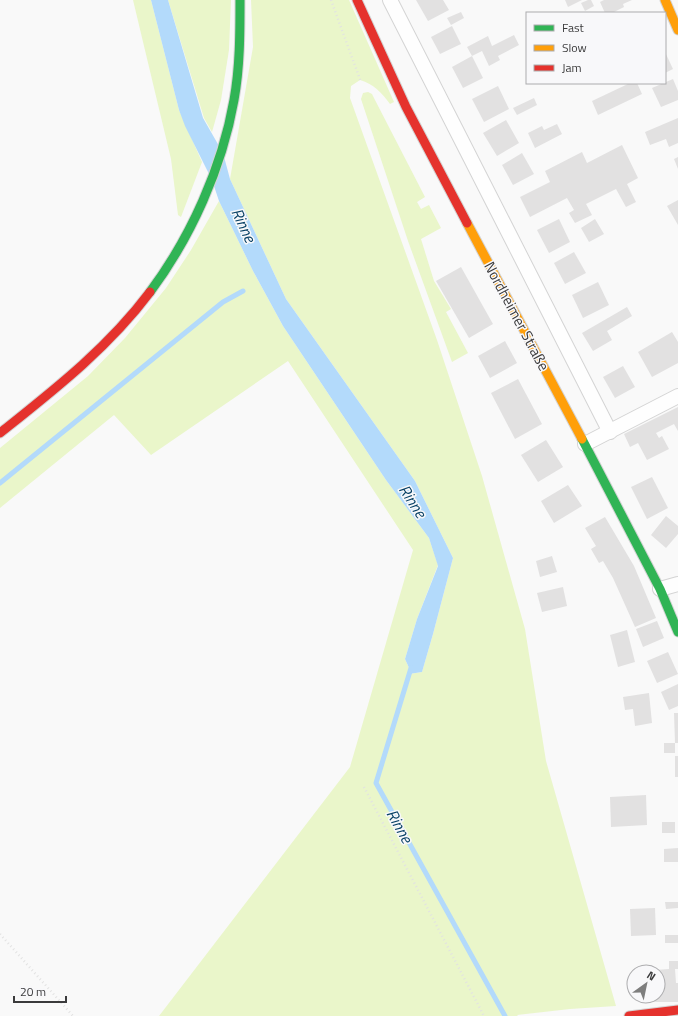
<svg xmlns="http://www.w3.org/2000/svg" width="678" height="1016" viewBox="0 0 678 1016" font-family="'Titillium Web',sans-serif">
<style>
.green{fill:#eaf6ca}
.water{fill:#b3dafb}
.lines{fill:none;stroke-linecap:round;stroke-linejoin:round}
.stream{stroke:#b3dafb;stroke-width:5}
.building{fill:#e2e1e1}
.street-casing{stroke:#d4d4d4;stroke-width:16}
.fast-casing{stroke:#d4d4d4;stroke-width:11}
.slow-casing{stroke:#d4d4d4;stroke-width:11}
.jam-casing{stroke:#d4d4d4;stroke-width:11}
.path{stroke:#e2e2e2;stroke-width:2.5;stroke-dasharray:1 3;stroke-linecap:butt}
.street{stroke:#fefefe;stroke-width:14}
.fast{stroke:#30b455;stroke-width:9}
.slow{stroke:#ff9f0a;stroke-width:9}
.jam{stroke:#e5322d;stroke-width:9}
.labels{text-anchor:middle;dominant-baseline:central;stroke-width:3;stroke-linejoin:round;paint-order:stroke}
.street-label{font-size:15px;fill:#3b3b3c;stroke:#f8f8fa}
.water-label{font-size:16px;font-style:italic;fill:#074065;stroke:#f8f8fa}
</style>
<rect width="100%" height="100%" fill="#f9f9f9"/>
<g class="green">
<path d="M133 0H151L179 110 202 162 181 217 178 215 171 159Z"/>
<path d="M168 0H231L229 50 221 100 212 132 204 118Z"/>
<path d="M251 0H349L394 102 390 104C382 93 374 84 360 80L351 86 350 98 437 340 482 476 525 629 546 761 616 1006 570 1009 517 1015 518 1016H159L350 767 413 550 288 361 151 455 114 415 0 508V448L88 376 125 338 166 288 191 250 219 201 253 271 283 326 386 480 429 538 438 565 417 619 405 659 410 670 409 674 422 672 433 634 453 558 415 481 286 299 230 179 253 47Z"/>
<path d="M368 92 372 94 375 100 425 197 417 202 421 209 429 205 441 228 421 239 434 281 451 309 446 312 468 353 452 362 408 241 361 99 363 93Z"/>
</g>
<path class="water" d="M151 0H168L203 118 223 153 230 179 286 299 415 481 453 558 433 634 422 672 409 674 410 670 405 659 417 619 438 566 429 538 386 480 283 326 253 271 219 201 212 180 185 126 179 110Z"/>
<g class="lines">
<g class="stream">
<path d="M0 483 223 302 243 291"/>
<path d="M411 668 376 783 505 1016"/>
</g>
</g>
<g class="building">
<path d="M416 0H443L449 10 428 21Z"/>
<path d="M565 0H582L568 7Z"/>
<path d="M588 0H591L594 6 585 11 581 3Z"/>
<path d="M604 0H632L623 4 624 7 612 13H605L600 2Z"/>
<path d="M461 12 464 18 451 25 447 18Z"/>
<path d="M452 26 461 44 440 54 431 37Z"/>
<path d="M514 35 519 45 498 56 500 60 489 66 482 51 472 56 467 47 488 36 492 46Z"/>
<path d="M665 52 673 69 665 73Z"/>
<path d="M472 56 483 78 463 88 452 67Z"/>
<path d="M673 79 678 91V100L661 107 652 88Z"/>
<path d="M630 83H637L642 94 598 115 592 101Z"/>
<path d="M498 86 509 109 484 122 472 99Z"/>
<path d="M534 98 537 105 517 115 513 108Z"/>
<path d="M678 118V143L669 147 666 139 650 145 645 132Z"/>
<path d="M506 120 519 143 497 156 483 133Z"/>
<path d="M557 124 562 134 535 148 528 133 542 126 544 130Z"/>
<path d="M622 145 638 178 627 184 636 202 626 207 616 189 586 204 592 215 575 223 569 213 574 210 567 198 530 217 520 197 550 182 545 171 582 152 587 163Z"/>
<path d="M522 153 534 174 513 185 502 165Z"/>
<path d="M678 157V169L674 159Z"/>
<path d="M678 200V225L667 206Z"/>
<path d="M559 219 570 242 549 253 537 230Z"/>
<path d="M595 219 604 234 589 242 581 228Z"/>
<path d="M574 252 586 273 565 284 554 263Z"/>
<path d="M461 267 493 324 469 338 436 281Z"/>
<path d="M598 282 609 305 583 318 572 295Z"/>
<path d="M627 307 632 316 607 331 612 340 593 351 582 333Z"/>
<path d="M672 332 678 342V363L652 377 638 352Z"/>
<path d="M505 341 517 363 490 378 478 356Z"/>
<path d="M623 366 635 387 615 398 603 377Z"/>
<path d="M518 379 542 424 515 439 491 393Z"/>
<path d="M678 407V431L674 424 656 433 659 438 662 436 669 449 647 460 638 443 630 447 624 434Z"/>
<path d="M546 440 563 467 538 482 521 455Z"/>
<path d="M652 477 668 508 647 519 631 487Z"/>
<path d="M568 485 582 506 554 523 541 501Z"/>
<path d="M666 516 678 526V534L666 548 651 535Z"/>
<path d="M605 517 634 566 656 618 635 627 613 578 603 561 599 563 591 549 596 546 585 528Z"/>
<path d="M552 556 557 572 540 577 536 561Z"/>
<path d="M563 587 567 606 542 612 537 593Z"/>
<path d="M657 621 664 638 643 647 636 629Z"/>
<path d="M627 630 635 662 618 667 610 635Z"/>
<path d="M668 652 678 674 657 683 647 661Z"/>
<path d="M678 684V706L669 710 661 692Z"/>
<path d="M649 693 652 723 635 726 633 709 625 710 623 697Z"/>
<path d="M674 713H678V743H675Z"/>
<rect x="664" y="743" width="11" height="10"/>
<rect x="675" y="756" width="3" height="21"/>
<path d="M646 795 647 825 611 827 610 797Z"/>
<rect x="662" y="822" width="13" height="11"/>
<path d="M678 848V862H664V849Z"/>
<path d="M665 902H678V908L666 909Z"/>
<path d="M655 908 656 935 631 936 630 909Z"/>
<rect x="665" y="935" width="13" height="8"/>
<path d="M669 961H678V969H675L676 983H678V1002H644V996H658V972H656L655 970 669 969Z"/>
</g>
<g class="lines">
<g class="street-casing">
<g id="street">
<path d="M390 0 610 432"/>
<path d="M585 444 678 396"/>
<path d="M660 589 678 584"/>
</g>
</g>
<g class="fast-casing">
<g id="fast">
<path d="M150 292C191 237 222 168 234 100 240 67 240 33 240 0"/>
<path d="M582 439 660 589 678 632"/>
</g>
</g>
<g class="slow-casing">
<g id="slow">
<path d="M665 0 678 30"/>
<path d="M467 223 582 439"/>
</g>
</g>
<g class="jam-casing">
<g id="jam">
<path d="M357 0 406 107 467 223"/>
<path d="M0 433C54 390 108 348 150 292"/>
<path d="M629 1016 678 1010"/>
</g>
</g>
<g class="path">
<path d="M331 0 361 82"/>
<path d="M364 787 484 1016"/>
<path d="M0 934 73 1016"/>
</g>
<use href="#street" class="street"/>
<use href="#fast" class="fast"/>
<use href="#slow" class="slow"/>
<use href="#jam" class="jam"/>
</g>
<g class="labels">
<g class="street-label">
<text transform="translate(517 316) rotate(62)">Nordheimer Straße</text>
</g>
<g class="water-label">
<text transform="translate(244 225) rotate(65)">Rinne</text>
<text transform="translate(413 501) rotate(57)">Rinne</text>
<text transform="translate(400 826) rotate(61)">Rinne</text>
</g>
</g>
<rect x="526" y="12" width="140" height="72" fill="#f8f8fa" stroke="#acacae"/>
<rect x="534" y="25" width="20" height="6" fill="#30b455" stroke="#acacae"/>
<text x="562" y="32" font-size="12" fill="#3b3b3c">Fast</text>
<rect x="534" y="45" width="20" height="6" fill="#ff9f0a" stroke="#acacae"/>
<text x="562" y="52" font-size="12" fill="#3b3b3c">Slow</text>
<rect x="534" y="65" width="20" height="6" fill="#e5322d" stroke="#acacae"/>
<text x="562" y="72" font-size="12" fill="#3b3b3c">Jam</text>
<g transform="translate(646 984) rotate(33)"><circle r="19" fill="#f8f8fa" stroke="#acacae"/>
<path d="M0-3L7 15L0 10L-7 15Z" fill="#7e7e7e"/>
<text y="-6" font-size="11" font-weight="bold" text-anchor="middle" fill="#3b3b3c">N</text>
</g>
<path d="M14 996v6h52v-6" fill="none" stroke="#3b3b3c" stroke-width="2"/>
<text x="20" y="996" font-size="12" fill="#3b3b3c" stroke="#f8f8fa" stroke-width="3" paint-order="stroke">20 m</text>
</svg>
